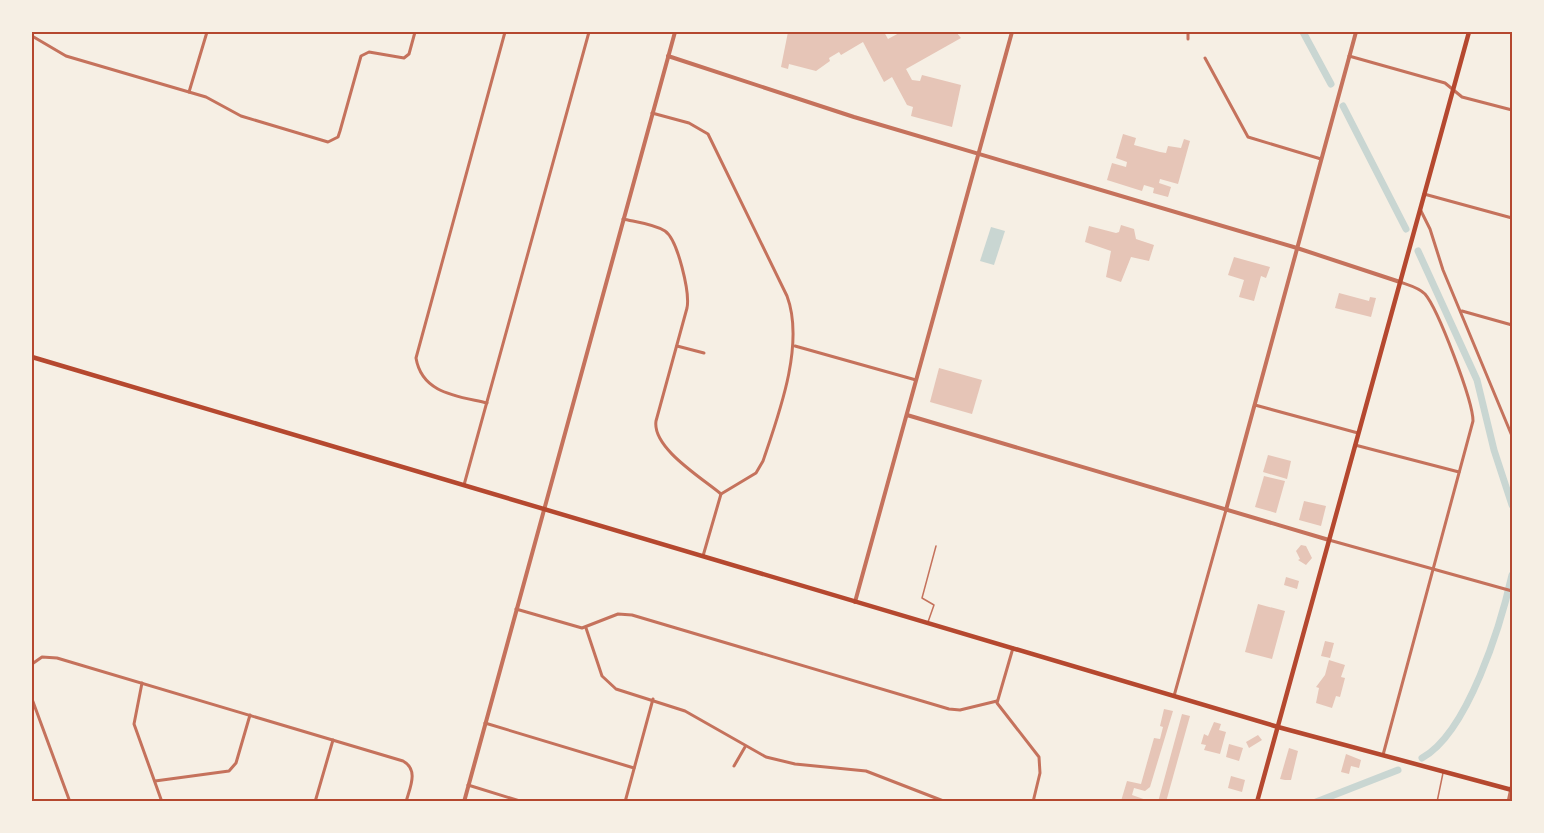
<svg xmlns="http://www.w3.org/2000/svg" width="1544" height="833" viewBox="0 0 1544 833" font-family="'Space Grotesk',sans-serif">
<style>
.water{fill:#c9d6d2}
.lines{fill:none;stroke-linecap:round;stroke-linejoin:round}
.canal{stroke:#c9d6d2;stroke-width:7}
.building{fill:#e6c5b7}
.service{stroke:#c5725c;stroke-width:1.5}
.minor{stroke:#c5725c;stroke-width:3}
.tertiary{stroke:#c5725c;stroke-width:4}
.secondary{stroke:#b5482f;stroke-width:4.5}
.neatline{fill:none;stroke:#b5482f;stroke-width:2}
</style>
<rect width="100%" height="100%" fill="#f6efe4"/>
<path class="water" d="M991 227 1005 231 994 265 980 261Z"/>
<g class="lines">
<g class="canal">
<path d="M1303 32 1331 84"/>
<path d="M1343 106 1406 229"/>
<path d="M1418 251 1477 380 1494 450 1512 505"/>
<path d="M1422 758C1468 733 1501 624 1512 575"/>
<path d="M1316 802 1398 770"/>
</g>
</g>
<g class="building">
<path d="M788 32H884L888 39 901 32H956L961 38 906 69 912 80 920 81 922 75 961 85 952 127 911 116 913 107 907 105 892 77 884 82 863 42 841 55 839 52 829 58 830 61 816 71 789 64 788 69 781 67Z"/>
<path d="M1123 134 1136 138 1134 145 1160 152 1166 153 1168 146 1181 148 1184 139 1190 141 1178 184 1160 179 1159 183 1171 187 1168 197 1153 193 1154 188 1144 185 1142 191 1107 180 1112 163 1126 167 1127 162 1116 158Z"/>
<path d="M1121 225 1134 229 1136 239 1154 245 1149 261 1131 257 1121 282 1106 277 1111 251 1085 242 1089 226 1116 233 1119 232Z"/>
<path d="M1234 257 1270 267 1266 278 1261 276 1254 301 1239 297 1244 280 1228 275Z"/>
<path d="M1339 293 1369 301 1370 297 1376 298 1371 317 1335 308Z"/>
<path d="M939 368 982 380 972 414 930 402Z"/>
<path d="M1268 455 1291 461 1287 479 1263 472Z"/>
<path d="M1264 476 1285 481 1276 513 1255 507Z"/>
<path d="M1304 501 1326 506 1321 526 1299 520Z"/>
<path d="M1301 545 1306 546 1312 558 1306 565 1298 560 1300 559 1296 551Z"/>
<path d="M1286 577 1299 581 1297 589 1284 585Z"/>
<path d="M1258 604 1285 611 1272 659 1245 652Z"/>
<path d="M1325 641 1334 643 1330 658 1321 656Z"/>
<path d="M1329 660 1345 665 1341 677 1345 678 1340 697 1336 696 1332 708 1316 703 1319 688 1316 687 1325 675Z"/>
<path d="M1164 709 1173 711 1150 787 1145 791 1134 788 1132 795 1152 802 1121 801 1127 781 1141 784 1154 738 1160 739 1163 727 1160 726Z"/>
<path d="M1182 714 1190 716 1166 802H1158Z"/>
<path d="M1214 722 1221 724 1219 730 1226 732 1220 754 1204 750 1206 745 1201 744 1204 734 1208 736Z"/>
<path d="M1258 735 1262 740 1249 748 1246 742Z"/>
<path d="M1229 744 1243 748 1239 761 1226 757Z"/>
<path d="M1289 748 1298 751 1291 780H1285L1280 779Z"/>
<path d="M1346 754 1361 760 1359 768 1351 766 1349 774 1341 772Z"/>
<path d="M1231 776 1245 780 1242 792 1228 788Z"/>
</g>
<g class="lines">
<g class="service">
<path d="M928 622 934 605 922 598 936 546"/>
<path d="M1437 802 1443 773"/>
</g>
<g class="minor">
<path d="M1188 32V39"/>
<path d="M32 36 66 56 206 97 241 116 328 142 338 137 340 131 361 56 369 52 404 58 409 54 415 32"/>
<path d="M1349 56 1445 83 1462 97 1512 110"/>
<path d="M1205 58 1248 137 1321 159"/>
<path d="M189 92 207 32"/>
<path d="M652 113 689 123 708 134 787 296C805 344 779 414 763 461L756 473 721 494 703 556"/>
<path d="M1424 194 1512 218"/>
<path d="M1421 211 1430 229 1443 270 1512 436"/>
<path d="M623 219C636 222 654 224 665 231 678 240 690 293 687 308L656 421C652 448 702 478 721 494"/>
<path d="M1462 311 1512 325"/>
<path d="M677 346 704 353"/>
<path d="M795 346 916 380"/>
<path d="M487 403C458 396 422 394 416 358L505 32"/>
<path d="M1255 405 1358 433"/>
<path d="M1355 445 1459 472"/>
<path d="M464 485 589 32"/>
<path d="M1329 540 1512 591"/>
<path d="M516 609 582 628 618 614 632 615 949 709 960 710 997 701"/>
<path d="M586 628 602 676 616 689 685 711 766 757 795 764 866 771 946 802"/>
<path d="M1013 648 997 703 1039 757 1040 773 1033 802"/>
<path d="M32 664 42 657 57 658 403 761C419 770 410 787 406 802"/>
<path d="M142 683 134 724 162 802"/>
<path d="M1174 696 1226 510"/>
<path d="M32 699 70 802"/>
<path d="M485 723 634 768"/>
<path d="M1383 755 1473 421C1473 401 1438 309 1425 294 1418 287 1408 285 1400 282"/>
<path d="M734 766 745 747"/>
<path d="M155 781 229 771 236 763 250 715"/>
<path d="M468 785 523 802"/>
<path d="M315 802 333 740"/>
<path d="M625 802 653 699"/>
<path d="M1508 802 1512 783"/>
</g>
<g class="tertiary">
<path d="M668 56 854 117 1297 248 1400 282"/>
<path d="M907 415 1329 540"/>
<path d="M1226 510 1356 32"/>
<path d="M855 602 1012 32"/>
<path d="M464 802 675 32"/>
</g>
<g class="secondary">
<path d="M32 357 1278 727 1512 790"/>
<path d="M1257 802 1469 32"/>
</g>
</g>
<rect width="1544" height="833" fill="none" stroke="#f6efe4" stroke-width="66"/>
<rect x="33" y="33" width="1478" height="767" class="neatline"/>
</svg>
